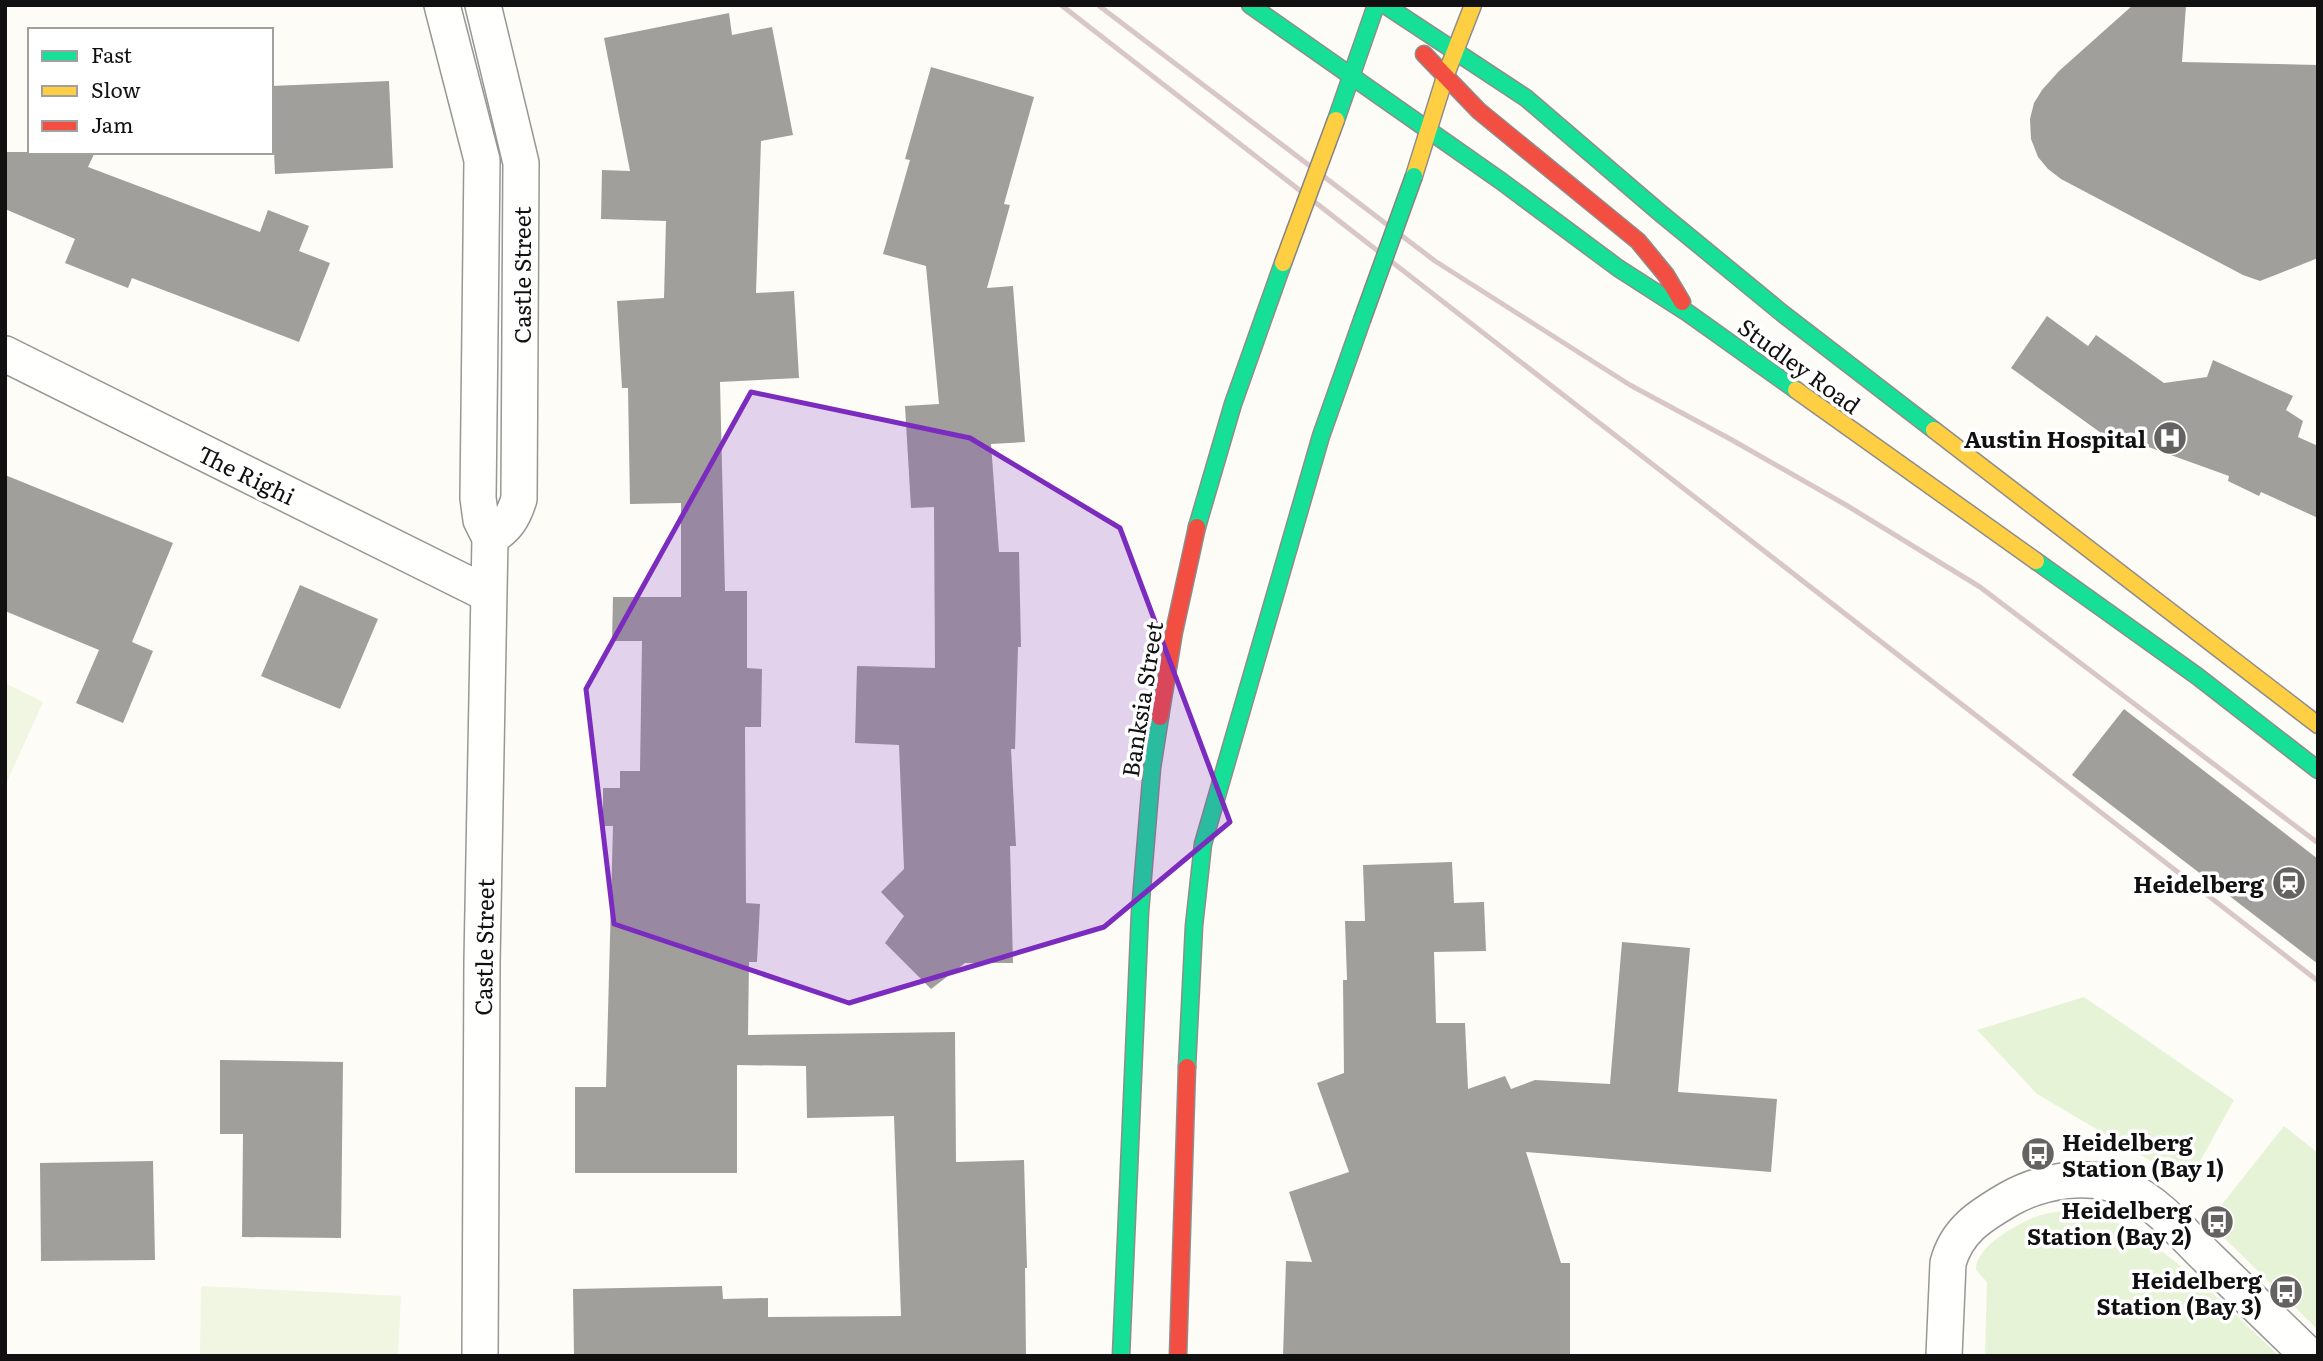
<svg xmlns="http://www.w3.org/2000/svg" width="2323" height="1361" viewBox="0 0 2323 1361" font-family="Literata,serif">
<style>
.green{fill:#e7f3d7}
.pitch{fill:#f0f6e1}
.building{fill:#a19f9c}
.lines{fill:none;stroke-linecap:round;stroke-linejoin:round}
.street-casing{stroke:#979795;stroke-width:38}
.fast-casing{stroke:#8e8d8b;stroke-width:19}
.slow-casing{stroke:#8e8d8b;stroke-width:19}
.jam-casing{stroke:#8e8d8b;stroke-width:19}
.street{stroke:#fffffe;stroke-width:35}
.fast{stroke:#16e098;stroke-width:16}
.slow{stroke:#ffcf43;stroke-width:16}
.jam{stroke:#f24e42;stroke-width:16}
.rail{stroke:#d9c6c7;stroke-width:5}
.fast-bridge-casing{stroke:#858482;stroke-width:19;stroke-linecap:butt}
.slow-bridge-casing{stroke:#858482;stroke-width:19;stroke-linecap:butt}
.fast-bridge{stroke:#16e098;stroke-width:16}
.slow-bridge{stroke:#ffcf43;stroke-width:16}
.marked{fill:#7b2cbf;fill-opacity:0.2;stroke:#7b2cbf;stroke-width:5;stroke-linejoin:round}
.labels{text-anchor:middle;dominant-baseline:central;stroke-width:7;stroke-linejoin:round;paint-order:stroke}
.street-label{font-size:23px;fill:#111;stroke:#fff}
.poi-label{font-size:23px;font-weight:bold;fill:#111;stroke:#fff;text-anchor:end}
</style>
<rect width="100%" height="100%" fill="#fdfcf7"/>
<g class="green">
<path d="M2084 997 2234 1100 2188 1183 2037 1094 1977 1030Z"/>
<path d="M2284 1126 2318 1153V1330L2208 1222Z"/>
<path d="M2074 1210 2107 1217 2145 1238 2202 1283 2279 1356H1985L1987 1282 1976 1270C1975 1246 2020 1222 2041 1215 2052 1212 2063 1211 2074 1210Z"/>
</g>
<g class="pitch">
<path d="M5 683 43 702 5 786Z"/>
<path d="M201 1286 401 1296 398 1356H200Z"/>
</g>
<g class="building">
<path d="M2133 5H2186L2182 62 2318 65V258L2260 281 2243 275 2061 179 2048 169 2038 157 2031 139 2030 119 2034 103 2042 90 2059 71Z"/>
<path d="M729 13 732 35 772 27 793 135 761 141 756 293 794 291 799 378 720 382 725 591H747V668L762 669 761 727H745L746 903 760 904 757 962H749L748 1035 955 1032 956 1162 1024 1160 1027 1268H1025L1026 1356H574L573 1289 722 1286 723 1299 768 1298V1317L901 1316 894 1116 807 1118 806 1066 737 1065V1173H575V1087H606L613 826H603V788H620V771H640L642 641H612L613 597H681V503L630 504 628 388H622L617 301 664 298 666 221 601 219 602 170 630 171 604 38Z"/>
<path d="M931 67 1034 97 1004 204 1010 205 987 288 1013 286 1025 442 991 444 999 552H1019L1021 647H1018L1015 749H1011L1016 846H1010L1013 963H965L931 989 885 943 904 916 881 892 904 869 899 745 855 743 857 666 935 668 934 507 911 508 905 406 939 404 926 266 883 254 910 160 905 159Z"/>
<path d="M389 81 393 168 275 174 271 86Z"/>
<path d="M5 152H95L88 167 260 232 268 210 309 226 299 251 330 263 299 342 132 278 128 288 65 263 75 239 5 209Z"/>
<path d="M2047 316 2088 346 2096 335 2164 383 2207 377 2213 360 2293 396 2286 410 2303 421 2298 437 2318 446V518L2261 492 2259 496 2228 481 2229 476 2132 441 2126 451 2011 368Z"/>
<path d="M5 475 173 543 132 642 153 651 123 723 76 703 99 650 5 611Z"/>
<path d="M300 585 378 619 340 709 261 676Z"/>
<path d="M2124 709 2318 859V964L2072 775Z"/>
<path d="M1452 862 1454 903 1484 902 1486 951 1434 952 1436 1023H1465L1468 1089 1505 1076 1511 1089 1535 1080 1610 1084 1622 942 1690 948 1678 1092 1777 1099 1771 1172 1526 1152 1561 1263H1570V1356H1283L1286 1261 1312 1262 1289 1192 1349 1172 1317 1083 1344 1073 1343 980H1347L1345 921H1365L1363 865Z"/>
<path d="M220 1060 343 1062 341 1238 242 1237 243 1134H220Z"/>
<path d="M153 1161 155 1260 41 1261 40 1163Z"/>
</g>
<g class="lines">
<g class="street-casing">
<g id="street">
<path d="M442 5 482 160 478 498 481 520 490 538 482 962 480 1356"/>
<path d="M483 5 521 163 519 499C513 518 507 527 490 538"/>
<path d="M5 354 488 594"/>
<path d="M1944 1356 1948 1263C1957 1230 1980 1216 2009 1199 2043 1180 2090 1172 2127 1189 2159 1204 2184 1235 2209 1259 2242 1291 2276 1324 2309 1356"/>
</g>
</g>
<g class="fast-casing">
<g id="fast">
<path d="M1250 5 1501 181 1618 268 1688 313 1796 390"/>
<path d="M1385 5 1526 98 1659 212 1782 313 1934 430"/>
<path d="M1336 120 1376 5"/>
<path d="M1197 527 1233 404 1283 263"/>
<path d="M2036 561 2197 676 2318 770"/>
<path d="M1187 1067 1194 926 1203 844 1321 436 1362 320"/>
<path d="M1121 1356 1140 912 1152 768 1160 717"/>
</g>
</g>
<g class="slow-casing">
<g id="slow">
<path d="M1414 176 1445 77 1473 5"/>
<path d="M1796 390 2036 561"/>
<path d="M1934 430 2318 725"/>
</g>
</g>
<g class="jam-casing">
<g id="jam">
<path d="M1424 54 1479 111 1638 241 1666 275 1682 302"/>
<path d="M1160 717 1174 632 1197 527"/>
<path d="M1178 1356 1187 1067"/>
</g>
</g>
<use href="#street" class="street"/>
<use href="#fast" class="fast"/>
<use href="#slow" class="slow"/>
<use href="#jam" class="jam"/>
<g class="rail">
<path d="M1061 5 2318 981"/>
<path d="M1098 5 1435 261 1630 385 1732 440 1846 505 1980 587 2318 843"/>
</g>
<g class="fast-bridge-casing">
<path id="fast-bridge" d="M1362 320 1414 176"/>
</g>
<g class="slow-bridge-casing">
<path id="slow-bridge" d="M1283 263 1336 120"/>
</g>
<use href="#fast-bridge" class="fast-bridge"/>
<use href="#slow-bridge" class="slow-bridge"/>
</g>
<path class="marked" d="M751 392 970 438 1120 528 1230 822 1104 927 849 1003 614 924 586 689Z"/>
<defs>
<g id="hospital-disc" transform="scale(1.75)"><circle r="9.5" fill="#646362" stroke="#fff"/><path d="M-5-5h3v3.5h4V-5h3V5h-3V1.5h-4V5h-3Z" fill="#fff"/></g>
<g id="station-disc" transform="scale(1.75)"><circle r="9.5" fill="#646362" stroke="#fff"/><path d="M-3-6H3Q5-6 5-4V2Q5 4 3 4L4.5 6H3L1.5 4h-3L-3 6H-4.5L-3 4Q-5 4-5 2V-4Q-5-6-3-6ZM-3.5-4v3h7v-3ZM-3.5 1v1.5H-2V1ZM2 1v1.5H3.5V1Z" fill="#fff"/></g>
<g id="bus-disc" transform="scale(1.75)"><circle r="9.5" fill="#646362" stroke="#fff"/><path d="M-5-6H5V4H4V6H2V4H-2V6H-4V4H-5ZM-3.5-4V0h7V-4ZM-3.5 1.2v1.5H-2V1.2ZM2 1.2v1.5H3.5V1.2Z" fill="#fff"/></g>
</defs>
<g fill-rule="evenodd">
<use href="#hospital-disc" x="2170" y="438"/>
<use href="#station-disc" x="2289" y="883"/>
<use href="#bus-disc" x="2038" y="1154"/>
<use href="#bus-disc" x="2217" y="1222"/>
<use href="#bus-disc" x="2286" y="1292"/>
</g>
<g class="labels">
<g class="street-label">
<text transform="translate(521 275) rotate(-90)">Castle Street</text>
<text transform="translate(1800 365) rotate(36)">Studley Road</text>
<text transform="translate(247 474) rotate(26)">The Righi</text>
<text transform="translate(1141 699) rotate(-81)">Banksia Street</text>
<text transform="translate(483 947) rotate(-89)">Castle Street</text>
</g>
<g class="poi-label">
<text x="2146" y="438">Austin Hospital</text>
<text x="2264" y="883">Heidelberg</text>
<text x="2062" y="1141" text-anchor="start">Heidelberg<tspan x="2062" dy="26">Station (Bay 1)</tspan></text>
<text x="2192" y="1209">Heidelberg<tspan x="2192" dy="26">Station (Bay 2)</tspan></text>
<text x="2262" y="1279">Heidelberg<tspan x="2262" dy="26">Station (Bay 3)</tspan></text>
</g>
</g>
<rect width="2323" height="1361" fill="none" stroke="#111111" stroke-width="14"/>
<rect x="28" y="28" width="245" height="126" fill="#ffffff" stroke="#a0a0a0" stroke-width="2"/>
<rect x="42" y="51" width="35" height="10" fill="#16e098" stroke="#a0a0a0" stroke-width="2"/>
<text x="91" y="63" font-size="21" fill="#111111">Fast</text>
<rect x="42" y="86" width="35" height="10" fill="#ffcf43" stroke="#a0a0a0" stroke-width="2"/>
<text x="91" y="98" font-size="21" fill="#111111">Slow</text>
<rect x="42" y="121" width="35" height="10" fill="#f24e42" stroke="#a0a0a0" stroke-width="2"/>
<text x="91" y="133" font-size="21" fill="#111111">Jam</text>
</svg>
